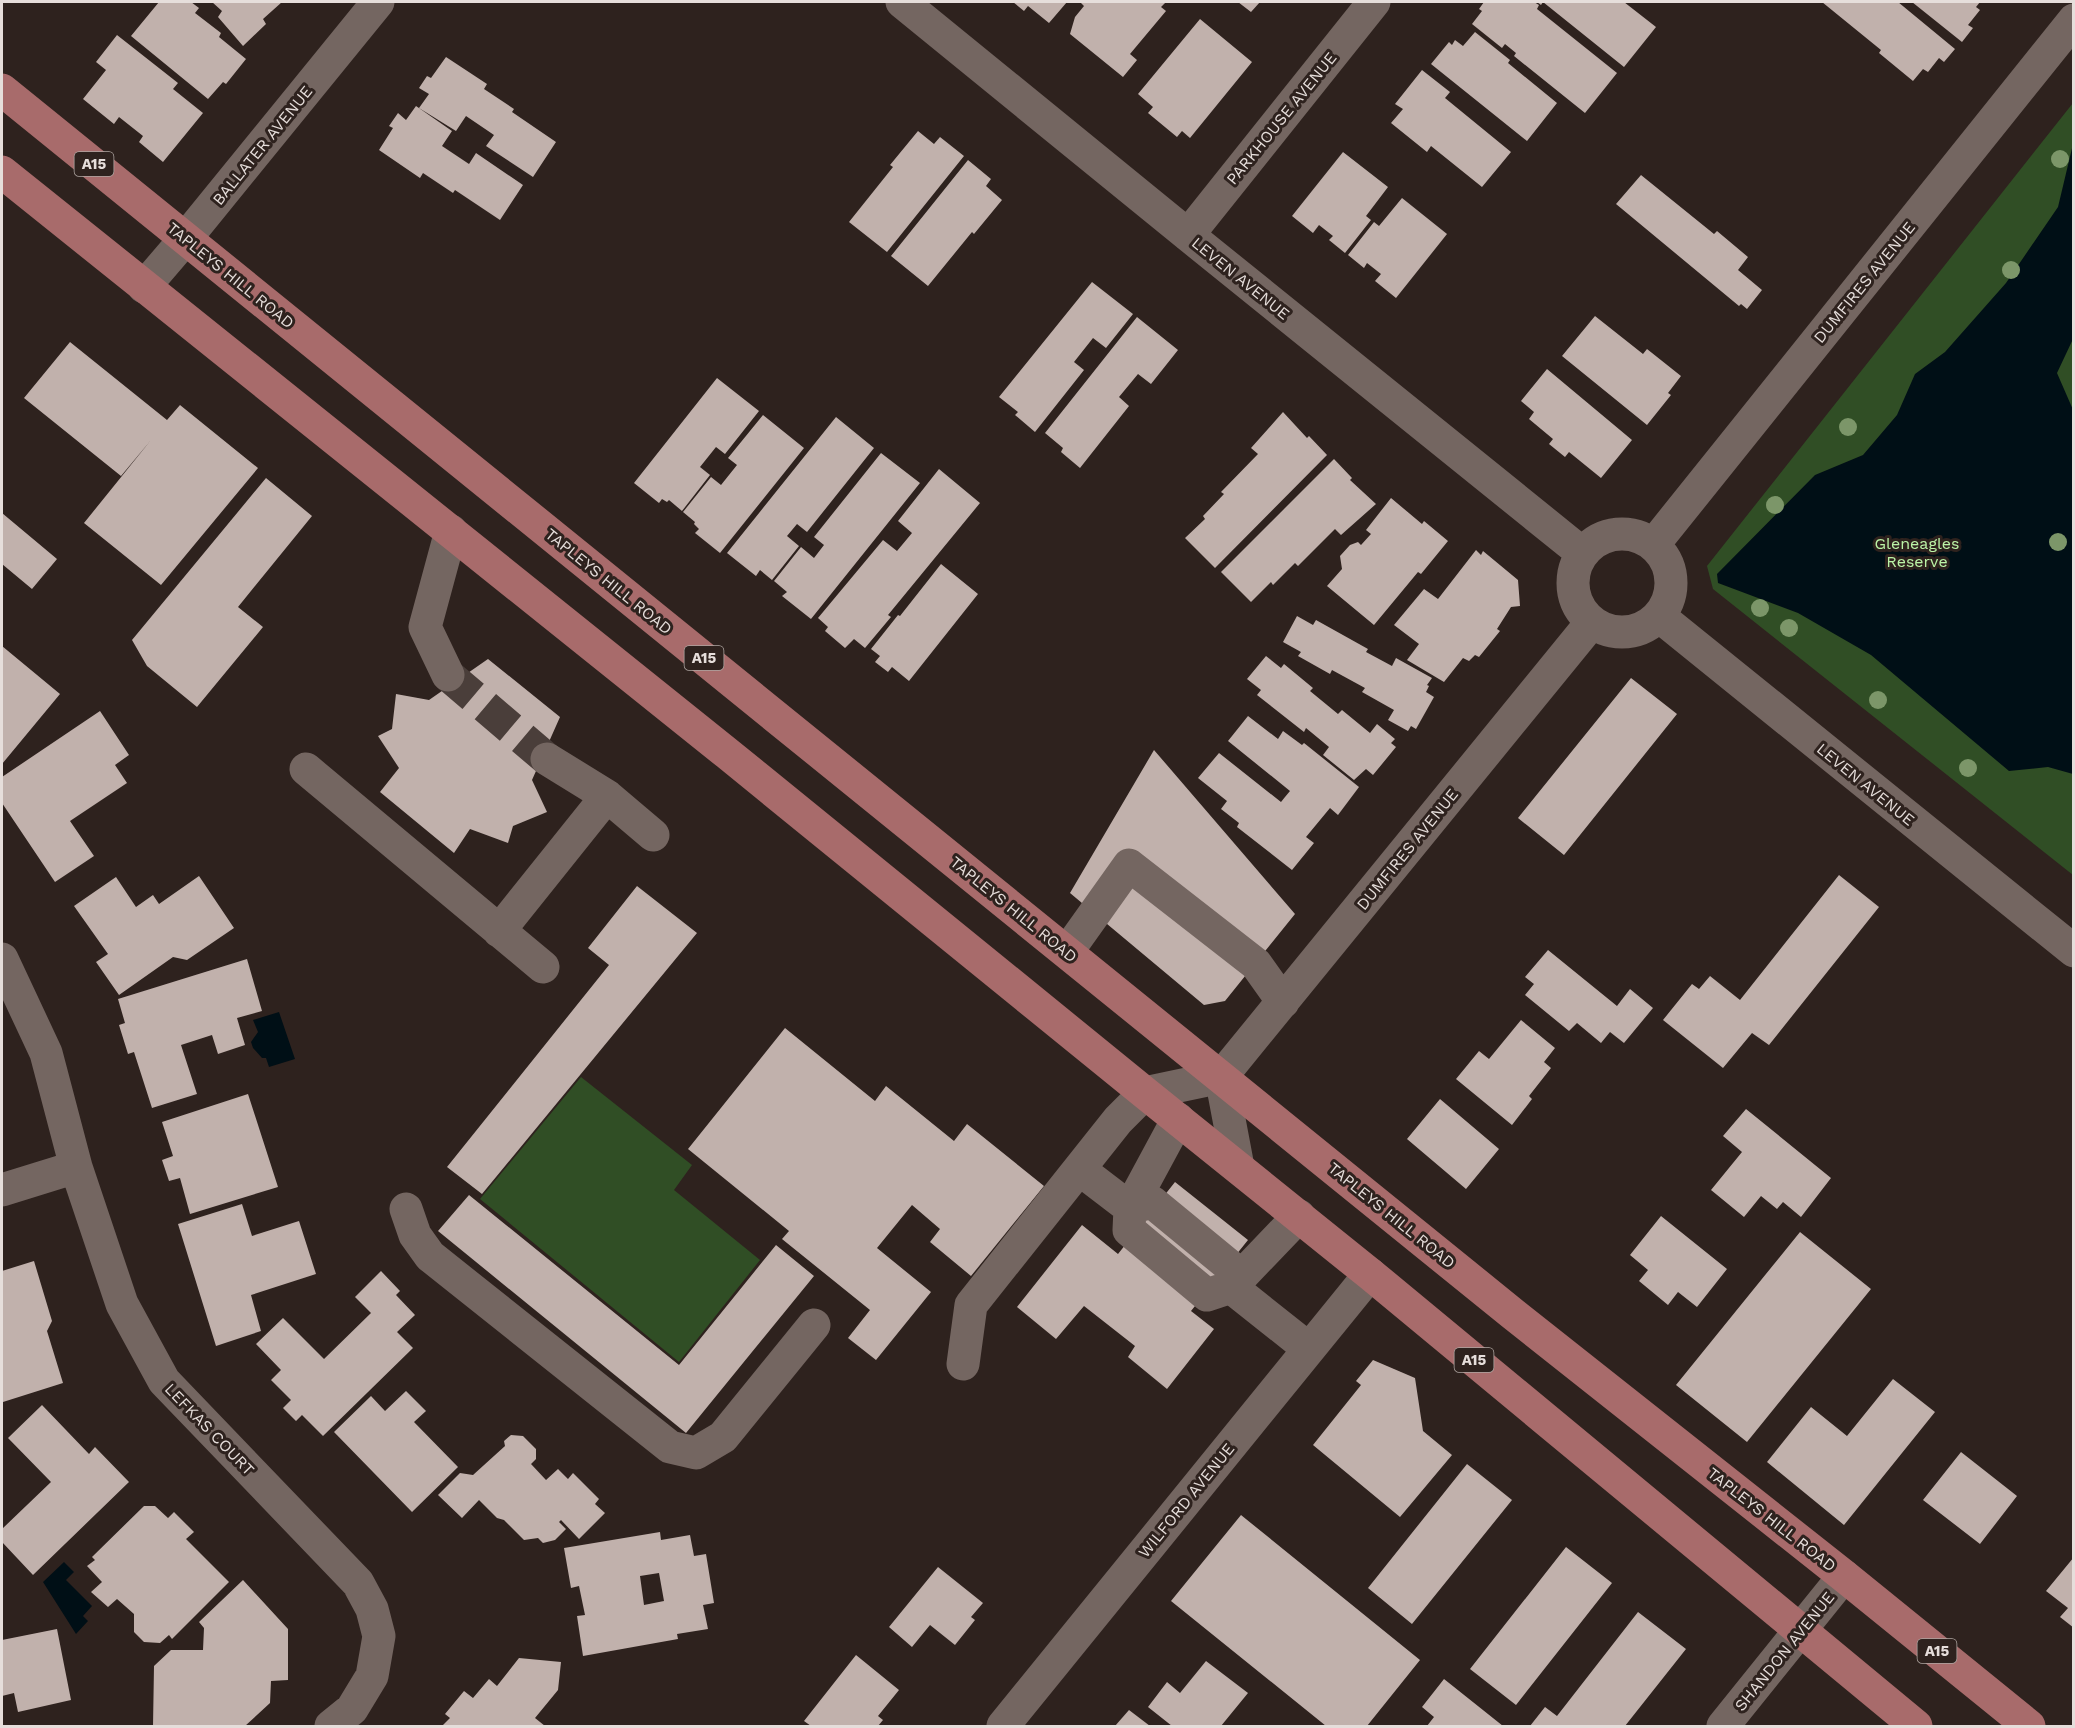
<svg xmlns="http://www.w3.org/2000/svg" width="2075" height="1728" font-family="'Work Sans',sans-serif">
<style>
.green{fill:#304e25}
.water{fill:#000f16}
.building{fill:#c1b1ac;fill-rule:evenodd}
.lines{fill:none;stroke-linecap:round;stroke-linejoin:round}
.minor-tunnel{stroke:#4a3e3a;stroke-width:33;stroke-dasharray:33 16;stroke-linecap:butt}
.minor{stroke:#746661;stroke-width:33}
.major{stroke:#a86b6b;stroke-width:33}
.tree{fill:#7c9669}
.labels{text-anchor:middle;stroke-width:6;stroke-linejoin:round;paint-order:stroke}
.shield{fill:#2e221e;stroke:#afa6a2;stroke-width:1.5}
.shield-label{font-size:15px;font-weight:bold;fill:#e6dedb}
.street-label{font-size:16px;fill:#e6dedb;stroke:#2e221e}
.park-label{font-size:16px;fill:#bcf4a7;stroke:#2e221e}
</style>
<rect width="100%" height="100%" fill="#2e221e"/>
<path class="green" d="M 2073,103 L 2073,875 L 1713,589 L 1707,566 Z
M 581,1077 L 692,1165 L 674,1190 L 760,1260 L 679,1362 L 480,1199 Z"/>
<path class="water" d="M 2073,144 L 2073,339 L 2057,373 L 2074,412 L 2073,774 L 2048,767 L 2009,771 L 1871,655 L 1798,613 L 1718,583 L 1717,574 L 1815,475 L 1863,455 L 1897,415 L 1915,374 L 1945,352 L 2006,283 L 2058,207 Z
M 279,1012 L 295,1059 L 269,1067 L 266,1058 L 262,1058 L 253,1048 L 251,1042 L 258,1032 L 253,1020 Z
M 64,1562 L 74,1572 L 66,1580 L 92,1606 L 83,1616 L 88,1621 L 76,1634 L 43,1582 Z"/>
<path class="building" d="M 159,2 L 191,2 L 199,8 L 195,13 L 221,33 L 219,37 L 246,59 L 226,84 L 223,82 L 208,99 L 131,36 Z
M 212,2 L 282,2 L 263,19 L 266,24 L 243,46 L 218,17 L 222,11 Z
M 1013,2 L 1067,2 L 1049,23 L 1028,6 L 1024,11 Z
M 1083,2 L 1166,2 L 1161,7 L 1166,11 L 1130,54 L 1137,60 L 1123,77 L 1070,34 L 1075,17 L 1084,6 L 1081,3 Z
M 1238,2 L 1260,2 L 1251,12 Z
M 1484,2 L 1534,2 L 1539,5 L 1537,9 L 1617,73 L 1585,113 L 1514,56 L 1516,53 L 1505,44 L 1502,48 L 1472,24 L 1482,11 L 1479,9 Z
M 1537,2 L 1624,2 L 1656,27 L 1624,67 L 1543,2 L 1541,5 Z
M 1822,2 L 1898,2 L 1955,49 L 1944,62 L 1939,58 L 1928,72 L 1923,69 L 1913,81 L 1879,53 L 1881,50 Z
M 1912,2 L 1980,2 L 1976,7 L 1980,10 L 1968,25 L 1973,28 L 1962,42 Z
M 1200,19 L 1252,62 L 1190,138 L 1182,131 L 1177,137 L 1148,113 L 1153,107 L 1138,94 Z
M 1475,32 L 1510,60 L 1508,63 L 1557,103 L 1527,141 L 1431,64 L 1449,42 L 1452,45 L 1455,40 L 1463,46 Z
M 117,35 L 178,83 L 173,89 L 203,113 L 163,162 L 139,142 L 143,136 L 119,117 L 114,124 L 83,99 L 106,70 L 96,62 Z
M 446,57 L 487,84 L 484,89 L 514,109 L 512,112 L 556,142 L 533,177 L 486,146 L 494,135 L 466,116 L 456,131 L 419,108 L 429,94 L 419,88 L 427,76 L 431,78 Z
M 1422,70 L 1450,92 L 1445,98 L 1511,152 L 1482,187 L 1431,146 L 1427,152 L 1391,123 L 1403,109 L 1395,104 Z
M 416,106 L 452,131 L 442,146 L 469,164 L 476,153 L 523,185 L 500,220 L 455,190 L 453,193 L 423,173 L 420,178 L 379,150 L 393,128 L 389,126 L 398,113 L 406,120 Z
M 918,131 L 934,144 L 940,137 L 964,156 L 887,252 L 849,222 L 893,167 L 890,165 Z
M 1343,152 L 1388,187 L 1366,216 L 1371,220 L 1345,253 L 1329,240 L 1333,236 L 1319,225 L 1313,233 L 1292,216 Z
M 968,160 L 991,179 L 986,186 L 1002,200 L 974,234 L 972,232 L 928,286 L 891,256 Z
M 1641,175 L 1714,234 L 1717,231 L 1748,257 L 1738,270 L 1762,290 L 1747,309 L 1741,304 L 1739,306 L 1616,204 Z
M 1402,198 L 1447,234 L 1396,298 L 1375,281 L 1381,274 L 1367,263 L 1364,268 L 1348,255 L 1374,222 L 1379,226 Z
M 1092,282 L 1133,314 L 1106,348 L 1093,338 L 1074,362 L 1084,370 L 1035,432 L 1015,415 L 1018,412 L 999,397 Z
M 1595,316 L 1643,354 L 1647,349 L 1681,376 L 1668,393 L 1671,395 L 1647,425 L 1562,356 Z
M 1137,317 L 1178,350 L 1151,384 L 1138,374 L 1119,397 L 1129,406 L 1080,468 L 1061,452 L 1063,448 L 1045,433 Z
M 70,342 L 167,420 L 180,405 L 258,468 L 161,585 L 84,523 L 151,440 L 121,476 L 24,398 Z
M 1547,369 L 1632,440 L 1601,478 L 1569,452 L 1565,457 L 1549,444 L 1553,439 L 1529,419 L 1534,412 L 1521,401 Z
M 717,378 L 759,411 L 725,454 L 716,447 L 700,467 L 710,475 L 682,511 L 669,500 L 667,502 L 662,499 L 659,503 L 634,483 Z
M 1283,412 L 1307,438 L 1309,436 L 1327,455 L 1215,568 L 1185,538 L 1205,519 L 1203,516 L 1224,494 L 1221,492 L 1258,454 L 1251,448 Z
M 763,415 L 804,448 L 720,553 L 695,533 L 699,529 L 694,524 L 695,522 L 683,512 L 711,477 L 721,485 L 737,465 L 728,458 Z
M 836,417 L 874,448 L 807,532 L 797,524 L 787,536 L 799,546 L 772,580 L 760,570 L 756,576 L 727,553 Z
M 881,453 L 920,483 L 811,619 L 782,596 L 787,592 L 774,581 L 801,547 L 814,558 L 824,545 L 814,537 Z
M 1334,459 L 1352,478 L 1350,480 L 1376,504 L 1341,535 L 1335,529 L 1298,566 L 1295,563 L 1273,585 L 1271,582 L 1251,602 L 1221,572 Z
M 939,469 L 980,503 L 888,615 L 891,617 L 865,648 L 854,639 L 845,648 L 825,631 L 828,627 L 818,618 L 883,540 L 897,551 L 912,533 L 898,521 Z
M 266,478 L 312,516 L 238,607 L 263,627 L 197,707 L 147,666 L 132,640 Z
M 1391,498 L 1422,524 L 1424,521 L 1448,541 L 1421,574 L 1418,572 L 1374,625 L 1327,586 L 1342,569 L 1340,556 L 1350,545 L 1358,542 L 1361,545 L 1371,534 L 1366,530 Z
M 2,513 L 57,559 L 32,589 L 2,564 Z
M 1476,550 L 1481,555 L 1483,551 L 1518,580 L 1520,606 L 1511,607 L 1497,629 L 1500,631 L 1479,657 L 1475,655 L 1469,661 L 1463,658 L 1444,682 L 1407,660 L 1419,644 L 1394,625 L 1424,589 L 1438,599 Z
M 941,564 L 978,594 L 909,681 L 892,667 L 888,672 L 875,662 L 880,656 L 871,649 L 898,615 L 900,616 Z
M 1297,616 L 1313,625 L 1316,620 L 1368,649 L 1366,652 L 1392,666 L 1396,658 L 1432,678 L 1427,685 L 1429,686 L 1426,692 L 1434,697 L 1416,729 L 1411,726 L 1408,731 L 1388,720 L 1394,710 L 1362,692 L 1365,688 L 1332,670 L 1330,674 L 1298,656 L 1301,652 L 1283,642 Z
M 2,646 L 60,694 L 2,764 Z
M 1266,656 L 1281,668 L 1284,664 L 1313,688 L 1310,691 L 1338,714 L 1342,710 L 1370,733 L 1377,724 L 1395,739 L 1391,743 L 1396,747 L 1373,775 L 1366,769 L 1354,780 L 1323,755 L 1329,747 L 1306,728 L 1304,732 L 1257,695 L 1261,690 L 1247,679 Z
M 488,659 L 560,717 L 532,780 L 547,812 L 513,826 L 508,843 L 470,829 L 454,853 L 380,792 L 399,768 L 378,736 L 392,729 L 396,694 L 429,700 Z
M 1631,678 L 1677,714 L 1564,855 L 1518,818 Z
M 100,711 L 129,755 L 115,765 L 127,783 L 70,821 L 94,856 L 55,882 L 2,803 L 2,777 Z
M 1248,716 L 1278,739 L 1283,731 L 1302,745 L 1304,743 L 1359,787 L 1338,815 L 1330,808 L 1306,837 L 1314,843 L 1292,870 L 1237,827 L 1239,823 L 1221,809 L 1227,801 L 1198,778 L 1219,753 L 1281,802 L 1285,797 L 1290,791 L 1228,741 Z
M 1154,750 L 1295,914 L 1225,1001 L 1204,1005 L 1070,893 Z
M 1839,875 L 1879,907 L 1769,1045 L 1752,1033 L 1723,1068 L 1663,1020 L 1692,984 L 1699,989 L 1710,976 L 1740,1000 Z
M 199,876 L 234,928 L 187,960 L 173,957 L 119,995 L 96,962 L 108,954 L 74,906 L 116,877 L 136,907 L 153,895 L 159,904 Z
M 637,886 L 697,933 L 482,1194 L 447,1167 L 609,965 L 588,948 Z
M 1548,950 L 1617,1006 L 1630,989 L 1653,1008 L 1624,1043 L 1610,1032 L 1601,1043 L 1577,1023 L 1569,1031 L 1525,995 L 1534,984 L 1525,977 Z
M 247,959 L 262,1011 L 237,1018 L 245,1045 L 218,1054 L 212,1035 L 181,1045 L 197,1094 L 152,1108 L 134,1052 L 128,1054 L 119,1025 L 125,1023 L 118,999 Z
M 1521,1020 L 1555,1048 L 1544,1062 L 1551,1068 L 1529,1096 L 1532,1099 L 1512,1125 L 1456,1079 L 1479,1051 L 1489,1059 Z
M 785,1028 L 875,1101 L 886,1086 L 954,1141 L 967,1124 L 1044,1186 L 971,1276 L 930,1242 L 940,1229 L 912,1205 L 877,1248 L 931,1292 L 876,1360 L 848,1338 L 870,1310 L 782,1239 L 789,1231 L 688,1149 Z
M 248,1094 L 278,1187 L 190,1214 L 180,1178 L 169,1181 L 162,1160 L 173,1156 L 162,1122 Z
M 1440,1099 L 1499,1149 L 1466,1189 L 1407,1139 Z
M 1746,1109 L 1831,1178 L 1801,1217 L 1783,1202 L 1777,1209 L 1761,1196 L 1744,1217 L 1711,1190 L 1742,1152 L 1723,1136 Z
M 1175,1182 L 1248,1240 L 1191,1311 L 1214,1329 L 1167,1389 L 1128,1357 L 1135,1346 L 1084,1306 L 1056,1339 L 1017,1307 L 1082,1225 L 1118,1254 Z
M 469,1195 L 679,1365 L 776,1245 L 814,1276 L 686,1433 L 438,1231 Z
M 242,1204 L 252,1236 L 299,1221 L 316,1274 L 251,1295 L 261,1331 L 216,1346 L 178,1224 Z
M 1661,1216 L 1727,1269 L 1697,1307 L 1678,1292 L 1668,1305 L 1639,1281 L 1648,1270 L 1630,1255 Z
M 1800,1232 L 1871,1289 L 1747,1442 L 1676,1385 Z
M 34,1261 L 52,1321 L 47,1331 L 63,1383 L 3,1402 L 2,1271 Z
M 381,1271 L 400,1291 L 396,1295 L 415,1315 L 397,1332 L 413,1348 L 323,1436 L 302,1415 L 296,1421 L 283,1408 L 291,1400 L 271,1380 L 281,1370 L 256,1344 L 283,1318 L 324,1359 L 371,1313 L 355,1297 Z
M 1373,1360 L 1415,1378 L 1423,1431 L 1452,1455 L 1400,1517 L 1313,1445 L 1361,1385 L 1356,1381 Z
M 1893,1379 L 1935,1412 L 1844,1525 L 1767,1462 L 1811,1407 L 1847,1436 Z
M 406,1391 L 426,1411 L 414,1422 L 458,1467 L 412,1512 L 334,1432 L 371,1396 L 385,1411 Z
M 42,1405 L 89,1454 L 95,1447 L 129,1482 L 33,1575 L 2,1542 L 2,1529 L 51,1482 L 8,1438 Z
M 511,1435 L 523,1436 L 536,1449 L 536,1459 L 531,1464 L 546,1480 L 558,1469 L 568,1479 L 573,1473 L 599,1499 L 595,1504 L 605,1513 L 579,1539 L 561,1520 L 559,1522 L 566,1529 L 555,1540 L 543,1543 L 538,1538 L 524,1540 L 504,1520 L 497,1518 L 479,1500 L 462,1518 L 438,1495 L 460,1473 L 473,1475 L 505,1446 L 504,1441 Z
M 1961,1452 L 2017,1496 L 1980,1544 L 1923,1500 Z
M 1467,1464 L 1512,1500 L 1412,1624 L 1368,1588 Z
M 144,1506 L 155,1506 L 168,1518 L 174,1512 L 194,1532 L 186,1539 L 229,1582 L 172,1639 L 169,1635 L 160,1643 L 144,1642 L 134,1632 L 134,1614 L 117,1599 L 108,1607 L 91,1592 L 102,1582 L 87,1566 L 95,1560 L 92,1557 Z
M 1241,1515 L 1420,1660 L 1367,1726 L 1326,1726 L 1171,1601 Z
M 660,1532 L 661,1540 L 690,1535 L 694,1556 L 706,1554 L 714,1603 L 703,1605 L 708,1629 L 677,1634 L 678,1639 L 583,1656 L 577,1616 L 585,1615 L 579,1586 L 571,1588 L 564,1548 ZM 659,1573 L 664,1601 L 644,1605 L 640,1576 Z
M 1566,1547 L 1612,1583 L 1516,1705 L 1470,1669 Z
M 2074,1557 L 2074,1628 L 2060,1617 L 2068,1608 L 2046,1591 Z
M 938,1567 L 983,1603 L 971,1617 L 975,1620 L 955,1645 L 930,1625 L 912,1647 L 889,1627 Z
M 243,1580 L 288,1629 L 288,1680 L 271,1681 L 270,1703 L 245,1726 L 153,1726 L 154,1666 L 171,1650 L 203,1650 L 204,1628 L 199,1622 Z
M 1638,1612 L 1686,1649 L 1625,1726 L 1530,1726 L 1545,1707 L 1557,1716 Z
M 57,1629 L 71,1700 L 18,1712 L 14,1693 L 2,1696 L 2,1640 Z
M 856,1655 L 899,1690 L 878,1716 L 883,1720 L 878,1726 L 811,1726 L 804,1721 Z
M 519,1658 L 561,1662 L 558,1690 L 535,1718 L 545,1726 L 442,1726 L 450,1718 L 445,1714 L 464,1691 L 473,1698 L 489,1679 L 497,1686 Z
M 1206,1661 L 1248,1693 L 1221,1726 L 1172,1726 L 1148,1707 L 1167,1682 L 1180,1693 Z
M 1444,1679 L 1503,1726 L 1427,1726 L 1434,1717 L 1422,1707 Z
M 1129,1710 L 1150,1726 L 1115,1726 Z"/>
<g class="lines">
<path class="minor-tunnel" d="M 448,675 L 547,759"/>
<path class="minor" d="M 902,2 L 1188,235 L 1582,553
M 1188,235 L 1374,2
M 144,287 L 186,238 L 378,2
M1573 583a49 49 0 1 1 98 0a49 49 0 1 1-98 0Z
M 1654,544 L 2074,20
M 1659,616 L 2074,951
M 448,675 L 425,627 L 451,531
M 547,759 L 607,796 L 653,835
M 306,769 L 543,967
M 499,931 L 607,796
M 1067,952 L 1129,865 L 1256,964 L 1283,1002
M 2,959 L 46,1053 L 76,1167 L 122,1304 L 164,1381 L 358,1583 L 372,1609 L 379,1636 L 372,1676 L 352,1709 L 331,1726
M 1221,1077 L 1238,1167
M 1178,1119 L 1130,1208 L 1129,1230 L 1207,1295 L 1231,1287 L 1309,1349
M 1079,1169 L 1130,1208
M 2,1190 L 76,1167
M 1130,1208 L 1152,1202 L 1231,1267 L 1231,1287
M 406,1209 L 415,1235 L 430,1256 L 670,1447 L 696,1453 L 723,1437 L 814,1325
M 1231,1287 L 1299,1216
M 963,1364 L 971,1305 L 1118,1120 L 1145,1093 L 1221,1077 L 1592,622
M 1003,1726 L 1370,1274
M 1723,1726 L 1844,1576"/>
<path class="major" d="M 2,90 L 1513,1314 L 1844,1576 L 2029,1726
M 2,172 L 728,754 L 1145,1093 L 1370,1274 L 1916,1726"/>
</g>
<g class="tree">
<circle cx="2060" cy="159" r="9"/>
<circle cx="2011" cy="270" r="9"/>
<circle cx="1848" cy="427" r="9"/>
<circle cx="1775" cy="505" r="9"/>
<circle cx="2058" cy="542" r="9"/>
<circle cx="1760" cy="608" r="9"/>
<circle cx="1789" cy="628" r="9"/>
<circle cx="1878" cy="700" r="9"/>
<circle cx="1968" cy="768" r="9"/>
</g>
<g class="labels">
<g class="shield">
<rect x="74.5" y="152" width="39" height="24" rx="4.5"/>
<rect x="684.5" y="646" width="39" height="24" rx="4.5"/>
<rect x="1454.5" y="1348" width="39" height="24" rx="4.5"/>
<rect x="1917.5" y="1639" width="39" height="24" rx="4.5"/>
</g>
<g class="shield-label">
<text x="94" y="169">A15</text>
<text x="704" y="663">A15</text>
<text x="1474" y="1365">A15</text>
<text x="1937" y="1656">A15</text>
</g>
<g class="street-label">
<text transform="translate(1281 118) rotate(-51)" y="6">PARKHOUSE AVENUE</text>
<text transform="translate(262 145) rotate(-51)" y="6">BALLATER AVENUE</text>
<text transform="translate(231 275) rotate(39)" y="6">TAPLEYS HILL ROAD</text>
<text transform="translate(1241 278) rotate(39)" y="6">LEVEN AVENUE</text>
<text transform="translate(1864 282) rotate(-51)" y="6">DUMFIRES AVENUE</text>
<text transform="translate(609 581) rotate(39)" y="6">TAPLEYS HILL ROAD</text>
<text transform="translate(1866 784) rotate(39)" y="6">LEVEN AVENUE</text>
<text transform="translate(1407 849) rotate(-51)" y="6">DUMFIRES AVENUE</text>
<text transform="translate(1014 909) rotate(39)" y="6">TAPLEYS HILL ROAD</text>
<text transform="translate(1392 1215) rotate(39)" y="6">TAPLEYS HILL ROAD</text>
<text transform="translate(210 1429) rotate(46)" y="6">LEFKAS COURT</text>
<text transform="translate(1186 1500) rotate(-51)" y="6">WILFORD AVENUE</text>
<text transform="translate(1772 1519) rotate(38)" y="6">TAPLEYS HILL ROAD</text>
<text transform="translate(1784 1651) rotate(-51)" y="6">SHANDON AVENUE</text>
</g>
<g class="park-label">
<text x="1917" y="549">Gleneagles<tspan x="1917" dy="18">Reserve</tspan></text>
</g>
</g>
<rect width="2075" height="1728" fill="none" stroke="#e6dedb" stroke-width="6"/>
</svg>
